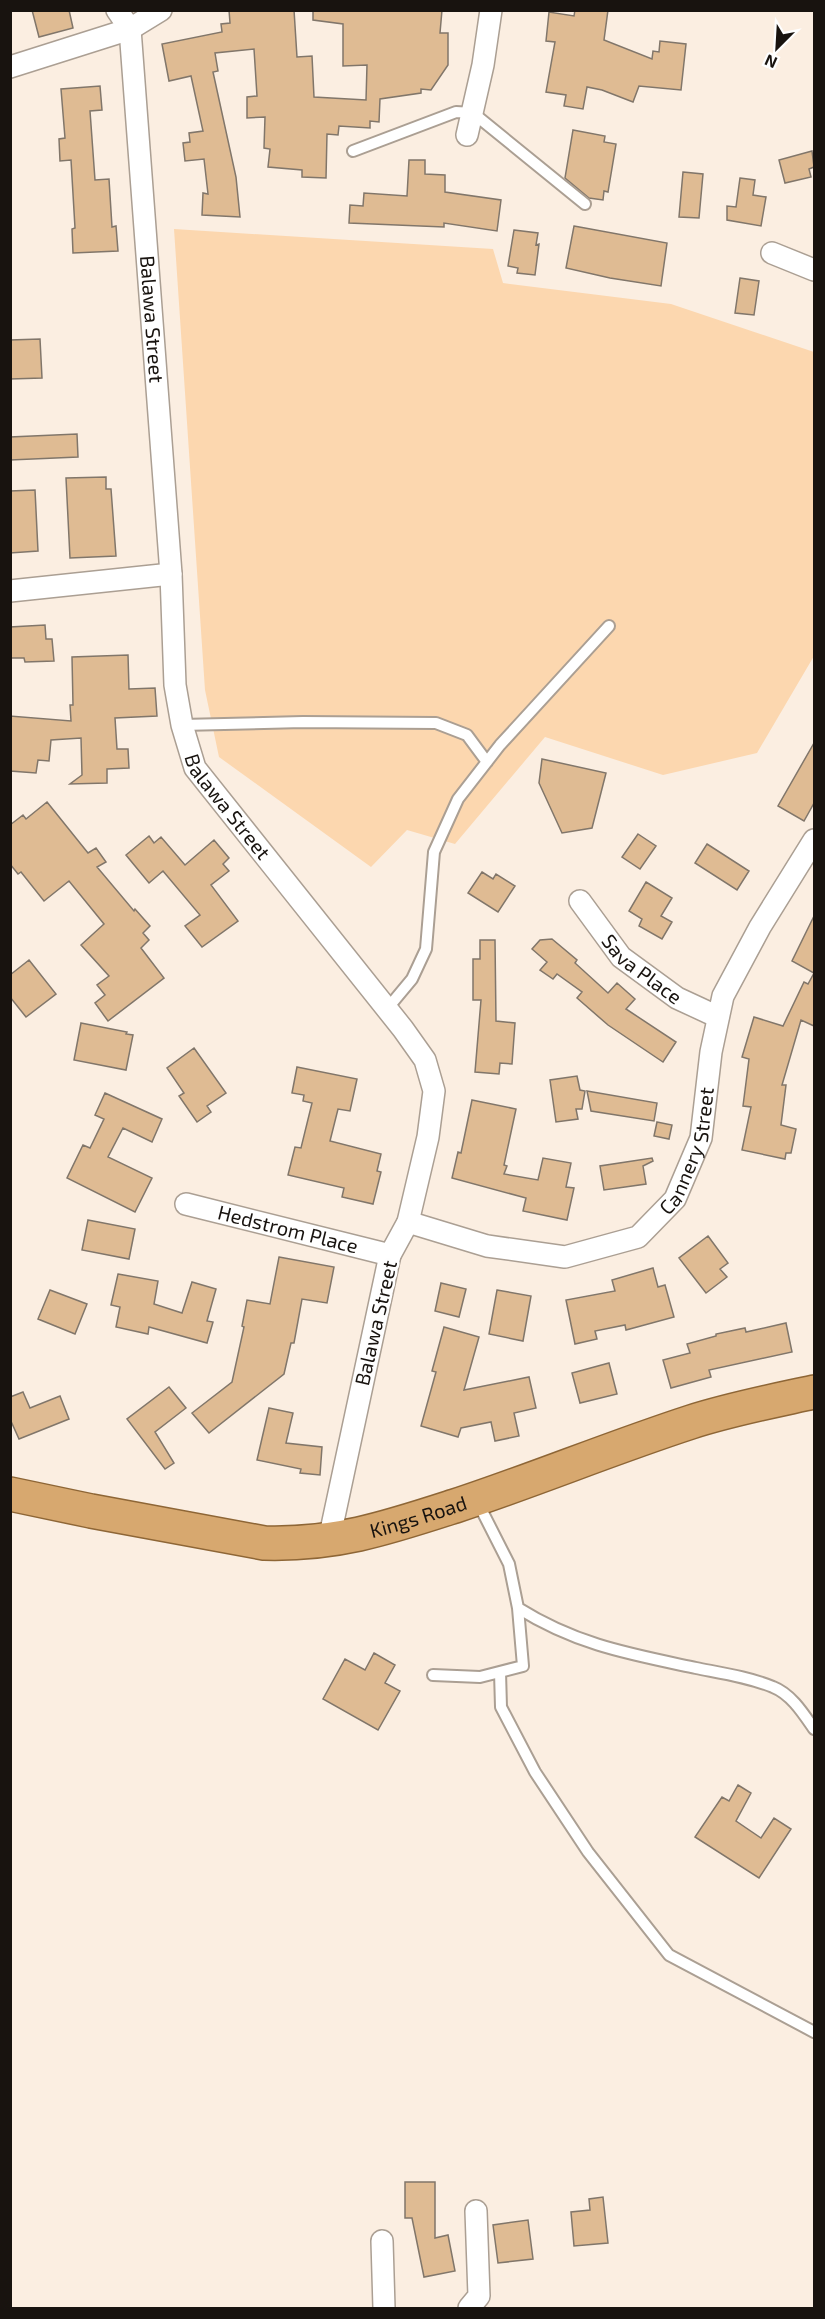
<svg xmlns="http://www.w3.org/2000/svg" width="825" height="2319" font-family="'Exo 2',sans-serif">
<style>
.green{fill:#fcd7af}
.building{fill:#dfbb93;stroke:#81766a;stroke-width:1.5}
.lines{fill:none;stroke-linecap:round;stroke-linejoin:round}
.service-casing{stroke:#ab9f93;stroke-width:14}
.minor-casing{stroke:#ab9f93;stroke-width:24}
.trunk-casing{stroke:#8e6636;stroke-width:36}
.service{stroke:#fff;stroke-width:10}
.minor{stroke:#fff;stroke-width:21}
.trunk{stroke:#d7a86f;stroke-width:33}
.labels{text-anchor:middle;stroke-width:5;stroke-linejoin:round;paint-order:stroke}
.street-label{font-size:20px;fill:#18130f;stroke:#fefefe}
</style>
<rect width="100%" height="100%" fill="#fbeee1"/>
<path class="green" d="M 174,229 L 493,249 L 503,283 L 671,304 L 814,352 L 814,656 L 757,753 L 663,775 L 545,737 L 455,844 L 407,830 L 371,867 L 219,757 L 205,690 Z"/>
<path class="building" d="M 32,10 L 69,10 L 73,28 L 39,37 Z
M 229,10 L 294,10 L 297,57 L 312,56 L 314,97 L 366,100 L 367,65 L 343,66 L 343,24 L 313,20 L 313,10 L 442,10 L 440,33 L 448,33 L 448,65 L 431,90 L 421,89 L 421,93 L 380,99 L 379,122 L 370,121 L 370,128 L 339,126 L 338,135 L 327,134 L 326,178 L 302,177 L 302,170 L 268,167 L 270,149 L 264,148 L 265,117 L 247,118 L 247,97 L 257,96 L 254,49 L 215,53 L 218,71 L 213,72 L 236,177 L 240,217 L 202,215 L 203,193 L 208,194 L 204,159 L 185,161 L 183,143 L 190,142 L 189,133 L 203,131 L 191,76 L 169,81 L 162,44 L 222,32 L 221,24 L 230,23 Z
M 575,10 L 608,10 L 604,40 L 652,59 L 653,51 L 659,52 L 660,41 L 686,44 L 681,90 L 639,86 L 633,102 L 602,90 L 587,87 L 583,109 L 564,106 L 566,95 L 546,92 L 555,42 L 546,41 L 549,12 L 574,16 Z
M 100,86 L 102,110 L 90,111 L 95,180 L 109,179 L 112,227 L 116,226 L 118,251 L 73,253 L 72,229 L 75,228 L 71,160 L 60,161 L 59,139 L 65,138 L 61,89 Z
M 573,130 L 605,136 L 604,142 L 616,144 L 608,192 L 604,191 L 603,200 L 589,198 L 565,178 Z
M 812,151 L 814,167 L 809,169 L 811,177 L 785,183 L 779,160 Z
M 409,160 L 425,160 L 425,174 L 445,175 L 445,192 L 501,200 L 497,231 L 444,223 L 444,227 L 349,223 L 350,205 L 363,206 L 364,193 L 407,196 Z
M 683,172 L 703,174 L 699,218 L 679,217 Z
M 740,178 L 755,180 L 753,195 L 766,197 L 761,226 L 727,220 L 727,206 L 736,207 Z
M 574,226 L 667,243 L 661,286 L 610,278 L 566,268 Z
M 514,230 L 538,233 L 536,245 L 539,244 L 535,275 L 517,273 L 518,268 L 508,266 Z
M 740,278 L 759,281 L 754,315 L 735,313 Z
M 40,339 L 42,378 L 10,379 L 10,340 Z
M 77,434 L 78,457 L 10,460 L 10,437 Z
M 106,477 L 106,489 L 111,489 L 116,556 L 70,558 L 66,478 Z
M 35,490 L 38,551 L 10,553 L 10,491 Z
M 45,625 L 46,639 L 52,639 L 54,661 L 25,662 L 24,658 L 10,658 L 10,627 Z
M 128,655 L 129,689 L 155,688 L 157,716 L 115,718 L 117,749 L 128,749 L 129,768 L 107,769 L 107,783 L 70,784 L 82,775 L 81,738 L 51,740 L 49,761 L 38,760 L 36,773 L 10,771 L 10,716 L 71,721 L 70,705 L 73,705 L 72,657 Z
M 814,743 L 814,803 L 804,821 L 778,806 Z
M 542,759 L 606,773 L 592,828 L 562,833 L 539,783 Z
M 47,802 L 88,853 L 96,848 L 106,862 L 97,867 L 134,911 L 135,909 L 150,926 L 143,933 L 149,940 L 141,948 L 164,978 L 108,1021 L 95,1003 L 105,995 L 97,985 L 109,976 L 81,945 L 104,924 L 69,881 L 44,901 L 21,872 L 18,874 L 10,864 L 10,825 L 23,815 L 26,819 Z
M 638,834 L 656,846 L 640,869 L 622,857 Z
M 149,836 L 154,843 L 161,837 L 185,865 L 214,840 L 229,858 L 223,864 L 229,871 L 211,885 L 238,921 L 202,947 L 185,926 L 200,915 L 163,871 L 149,883 L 126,855 Z
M 707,844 L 749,871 L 737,890 L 695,863 Z
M 482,872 L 493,879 L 496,874 L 515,886 L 498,912 L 468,893 Z
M 646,882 L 672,898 L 661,916 L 672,922 L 662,939 L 639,926 L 642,919 L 629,911 Z
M 814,916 L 814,1026 L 801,1020 L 782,1085 L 786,1085 L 781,1125 L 796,1129 L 791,1153 L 786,1153 L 785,1159 L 742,1150 L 751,1107 L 743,1106 L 749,1059 L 742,1057 L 754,1017 L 783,1026 L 804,982 L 808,984 L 814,973 L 792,961 Z
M 552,939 L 577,960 L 575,963 L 608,993 L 617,983 L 635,999 L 626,1009 L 676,1042 L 663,1062 L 608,1025 L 577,998 L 582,992 L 557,974 L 553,979 L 540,970 L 547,962 L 532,949 L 540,940 Z
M 480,940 L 495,940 L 496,1021 L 515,1023 L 512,1064 L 500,1063 L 499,1074 L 475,1072 L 481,1000 L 473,1000 L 473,959 L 480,959 Z
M 29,960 L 56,994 L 26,1017 L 10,997 L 10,975 Z
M 81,1023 L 127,1032 L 126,1034 L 133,1035 L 126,1070 L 74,1060 Z
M 194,1048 L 226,1093 L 207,1106 L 211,1112 L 197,1122 L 179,1096 L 184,1093 L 167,1068 Z
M 297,1067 L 357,1079 L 350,1111 L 338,1109 L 330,1141 L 381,1154 L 377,1171 L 381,1172 L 373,1204 L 342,1197 L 344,1188 L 288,1175 L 295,1147 L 301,1148 L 312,1103 L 303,1101 L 304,1095 L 292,1093 Z
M 577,1076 L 580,1090 L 585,1091 L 582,1109 L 576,1109 L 578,1119 L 556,1122 L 550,1080 Z
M 587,1091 L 657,1103 L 654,1121 L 591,1111 Z
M 105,1093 L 162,1119 L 152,1142 L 123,1128 L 108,1157 L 152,1178 L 135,1212 L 67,1178 L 83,1145 L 90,1148 L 104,1119 L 95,1115 Z
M 472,1100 L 516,1109 L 504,1165 L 507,1166 L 504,1174 L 538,1180 L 543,1158 L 571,1163 L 566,1187 L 574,1188 L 567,1220 L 523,1211 L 526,1198 L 452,1178 L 458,1152 L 461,1153 Z
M 657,1122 L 672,1125 L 669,1139 L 654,1136 Z
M 652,1158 L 653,1161 L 643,1166 L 646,1184 L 604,1190 L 600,1166 Z
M 88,1220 L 135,1229 L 129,1259 L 82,1250 Z
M 708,1236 L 728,1263 L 720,1269 L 727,1277 L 706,1293 L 679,1258 Z
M 279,1257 L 334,1267 L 327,1303 L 302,1299 L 294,1343 L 291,1343 L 284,1374 L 209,1433 L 192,1413 L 232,1382 L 244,1327 L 242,1326 L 247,1300 L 270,1304 Z
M 653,1268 L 658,1287 L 665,1285 L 674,1317 L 626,1330 L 625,1325 L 595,1331 L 597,1339 L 575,1344 L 566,1300 L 615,1291 L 612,1280 Z
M 118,1274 L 158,1281 L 154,1304 L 182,1313 L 192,1282 L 216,1289 L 207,1321 L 213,1322 L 207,1343 L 149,1327 L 148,1334 L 116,1327 L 120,1307 L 111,1305 Z
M 441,1283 L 466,1289 L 459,1317 L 435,1311 Z
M 50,1290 L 87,1304 L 75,1334 L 38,1319 Z
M 497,1290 L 531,1296 L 523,1341 L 489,1334 Z
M 786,1323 L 792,1352 L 709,1370 L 711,1377 L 671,1388 L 663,1360 L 690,1353 L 687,1344 L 716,1336 L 716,1334 L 745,1328 L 746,1332 Z
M 444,1327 L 479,1337 L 464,1390 L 529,1377 L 536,1408 L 514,1413 L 519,1436 L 495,1441 L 491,1422 L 461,1428 L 458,1437 L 421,1426 L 436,1372 L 432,1371 Z
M 609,1363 L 617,1394 L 580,1403 L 572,1373 Z
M 169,1387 L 186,1408 L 155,1432 L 174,1463 L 165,1469 L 127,1419 Z
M 23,1392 L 30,1408 L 60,1396 L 69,1419 L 19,1439 L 10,1419 L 10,1397 Z
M 269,1408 L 293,1413 L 286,1443 L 322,1447 L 320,1475 L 300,1473 L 301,1469 L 257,1460 Z
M 374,1653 L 395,1665 L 385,1683 L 400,1691 L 378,1730 L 323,1699 L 345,1659 L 365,1670 Z
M 738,1785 L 751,1793 L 736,1821 L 761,1838 L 774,1818 L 791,1829 L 759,1878 L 695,1837 L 722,1797 L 729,1801 Z
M 405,2182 L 435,2182 L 435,2238 L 448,2235 L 455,2271 L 424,2277 L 412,2218 L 405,2218 Z
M 603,2197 L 608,2243 L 574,2246 L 571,2212 L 590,2210 L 589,2199 Z
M 528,2220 L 533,2259 L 498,2263 L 493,2225 Z"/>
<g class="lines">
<g class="service-casing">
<path id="service" d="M 353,151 L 456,112 L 473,113 L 585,204
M 182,725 L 303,722 L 436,723 L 467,735 L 487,762
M 387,1009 L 412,979 L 426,949 L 434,852 L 458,799 L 500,745 L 609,626
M 477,1501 L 509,1564 L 518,1608 C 577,1645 630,1654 696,1668 C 721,1673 749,1677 773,1687 C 791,1694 803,1713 814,1729
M 500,1672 L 501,1707 L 535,1772 L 588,1852 L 669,1955 L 814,2032
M 433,1675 L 480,1677 L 523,1666 L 518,1608"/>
</g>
<g class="minor-casing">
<g id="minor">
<path id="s1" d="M 117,10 L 130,29 L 171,574 L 175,685 L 182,725 L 195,768 L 403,1029 L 425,1060 L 434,1091 L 428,1137 L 408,1222 L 390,1255 L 329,1540"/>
<path d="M 10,67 L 130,29 L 161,10"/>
<path d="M 467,135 L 483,65 L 491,10"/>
<path d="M 772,253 L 814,270"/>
<path d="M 10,591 L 171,574"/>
<path id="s2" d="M 580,901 L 621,957 L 677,998 L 718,1017"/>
<path id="s3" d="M 186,1204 L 390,1255"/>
<path id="s4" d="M 408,1222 L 487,1246 L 565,1257 L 638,1237 L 675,1199 L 701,1138 L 711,1052 L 723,996 L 760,927 L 814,840"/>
<path d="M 382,2241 L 384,2308"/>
<path d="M 469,2308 L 479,2296 L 476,2211"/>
</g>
</g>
<g class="trunk-casing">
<g id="trunk">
<path id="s5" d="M 10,1494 L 91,1511 L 264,1543 C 337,1545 387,1528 455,1506 C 534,1480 611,1448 691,1422 C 731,1409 773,1401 814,1392"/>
</g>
</g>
<use href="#service" class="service"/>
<use href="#minor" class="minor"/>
<use href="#trunk" class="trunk"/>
</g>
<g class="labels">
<g class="street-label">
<text dy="7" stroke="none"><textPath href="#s1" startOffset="314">Balawa Street</textPath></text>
<text dy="7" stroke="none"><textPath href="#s1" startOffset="816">Balawa Street</textPath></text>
<text dy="7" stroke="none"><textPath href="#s2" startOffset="93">Sava Place</textPath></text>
<text dy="7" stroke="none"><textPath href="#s4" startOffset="340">Cannery Street</textPath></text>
<text dy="7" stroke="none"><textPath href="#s3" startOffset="105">Hedstrom Place</textPath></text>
<text transform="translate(376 1323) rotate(-77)" y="7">Balawa Street</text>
<text dy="7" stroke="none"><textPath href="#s5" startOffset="416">Kings Road</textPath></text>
</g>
</g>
<rect width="825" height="2319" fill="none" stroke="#18130f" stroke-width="24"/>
<g transform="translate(777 48) rotate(204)" stroke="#fefefe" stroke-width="4.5" paint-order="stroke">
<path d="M0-4.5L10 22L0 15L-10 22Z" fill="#18130f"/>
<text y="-9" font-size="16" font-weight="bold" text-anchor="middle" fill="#18130f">N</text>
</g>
</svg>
